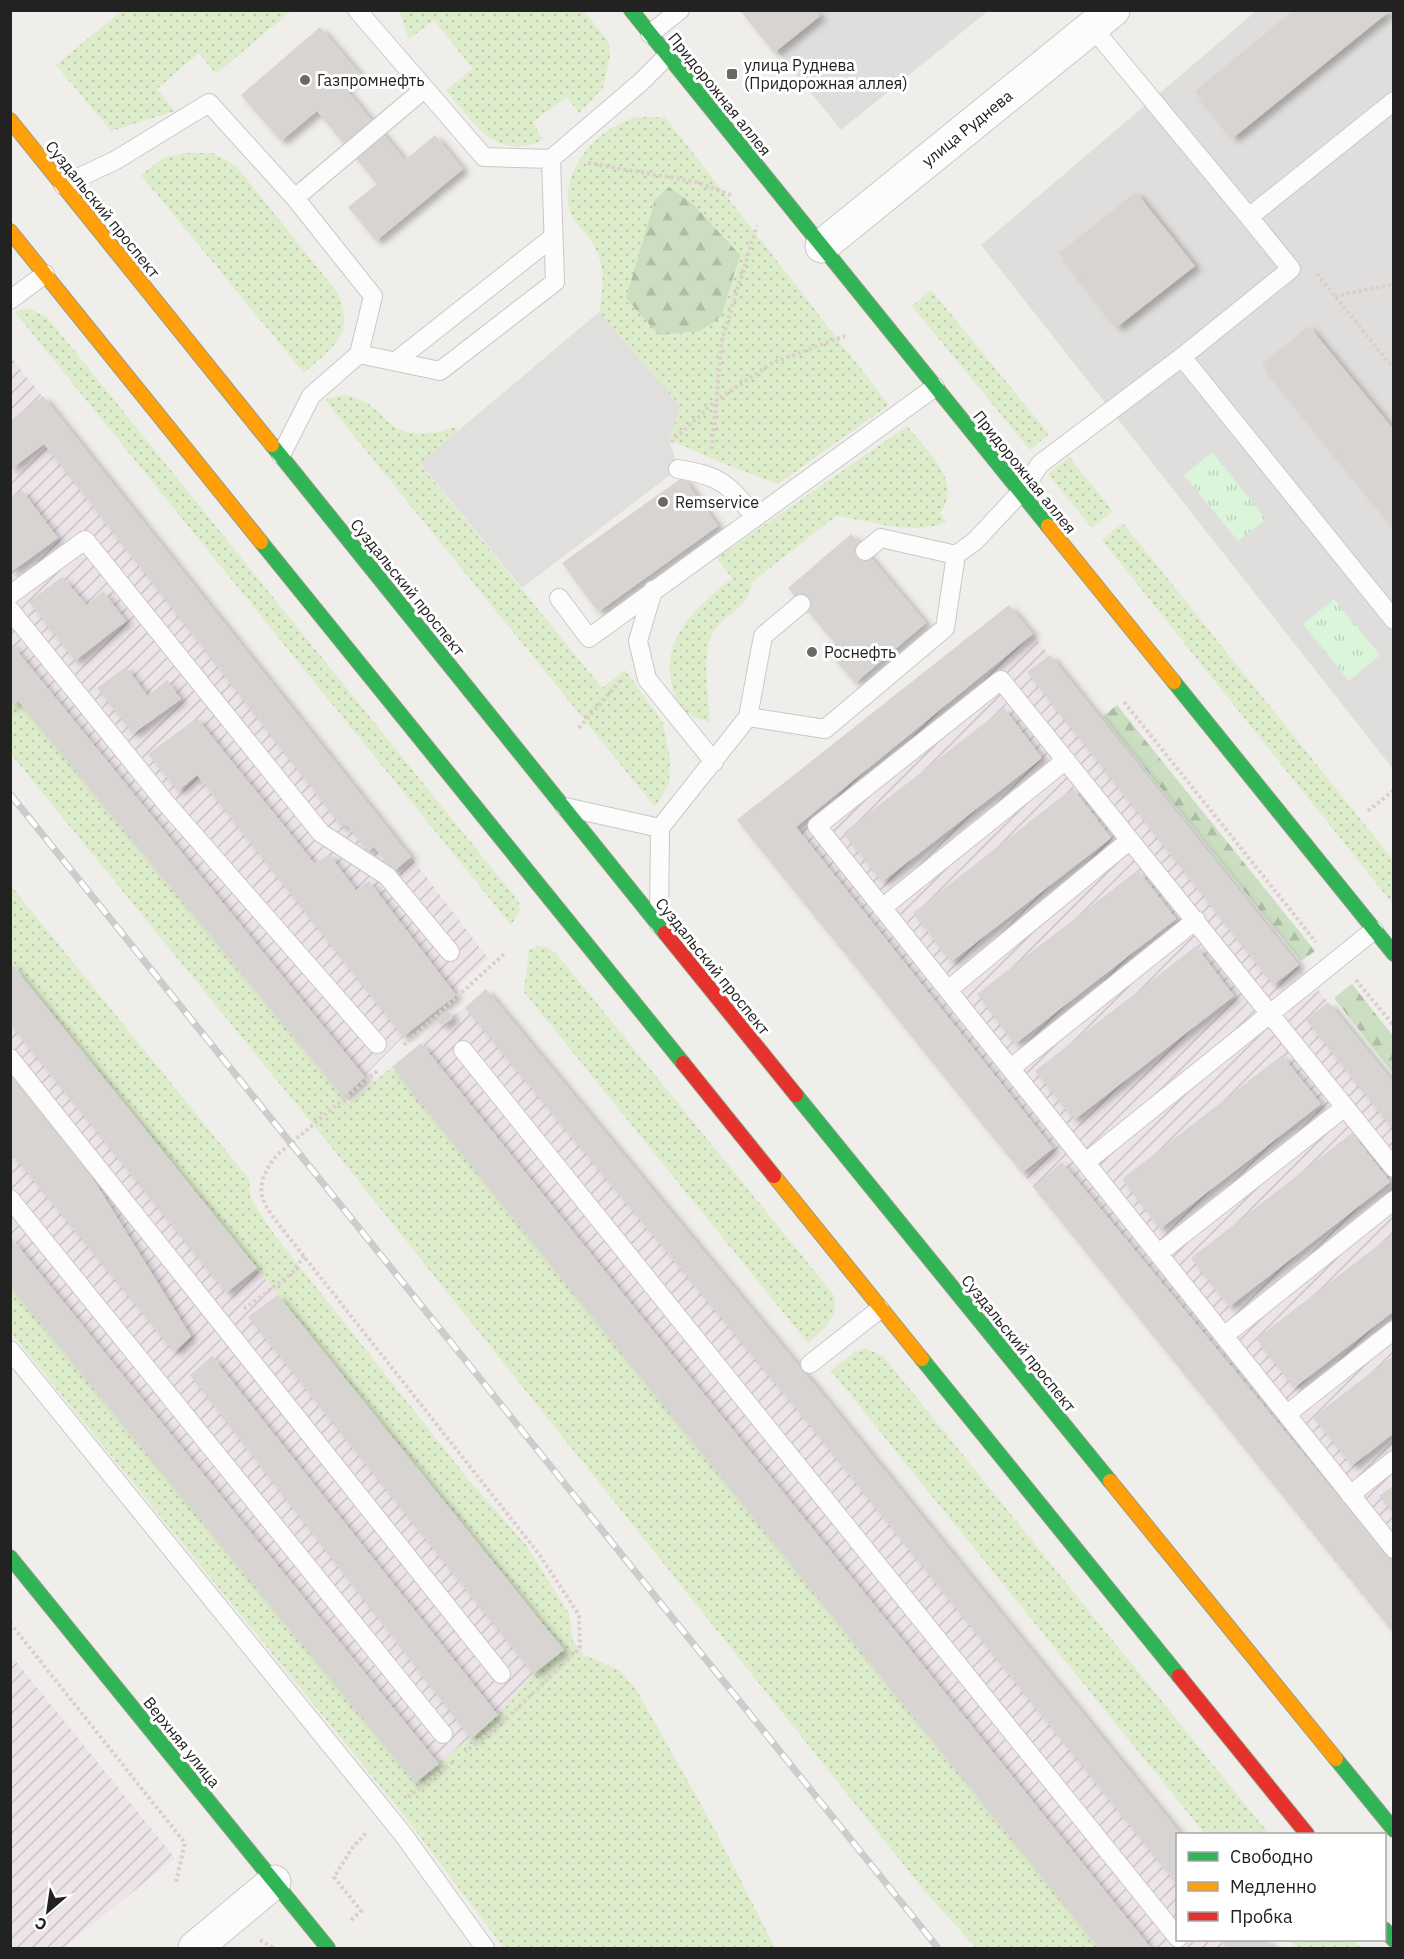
<svg xmlns="http://www.w3.org/2000/svg" width="1404" height="1959" font-family="'IBM Plex Sans',sans-serif">
<style>
.residential{fill:#dfdedc}
.industrial{fill:url(#industrial-furrows)}
.grass{fill:url(#grass-dots)}
.forest{fill:url(#forest-firs)}
.park{fill:url(#park-tufts)}
.parking{fill:#e0dfde}
.building{fill:#d7d4d2;filter:url(#shadow)}
.lines{fill:none;stroke-linecap:round;stroke-linejoin:round}
.lane-casing{stroke:#c9c8c7;stroke-width:20}
.street-casing{stroke:#c9c8c7;stroke-width:35}
.fast-casing{stroke:#999a82;stroke-width:16}
.slow-casing{stroke:#999a82;stroke-width:16}
.jam-casing{stroke:#999a82;stroke-width:16}
.path{stroke:#dccecd;stroke-width:4;stroke-dasharray:3 3;stroke-linecap:butt}
.lane{stroke:#fdfcfc;stroke-width:18}
.street{stroke:#fdfcfc;stroke-width:33}
.fast{stroke:#30b455;stroke-width:14}
.slow{stroke:#ff9f0a;stroke-width:14}
.jam{stroke:#e5322d;stroke-width:14}
.rail-casing{stroke:#ccc;stroke-width:7}
.rail{stroke:#fff;stroke-width:4.5;stroke-dasharray:14;stroke-linecap:butt}
.poi-dot{fill:#6a6968;stroke:#fff;stroke-width:2}
.labels{text-anchor:middle;stroke-width:6;stroke-linejoin:round;paint-order:stroke}
.poi-label{font-size:16px;fill:#222;stroke:#fff;text-anchor:start}
.street-label{font-size:16px;fill:#222;stroke:#fff}
</style>
<defs>
<pattern id="industrial-furrows" width="10" height="10" patternUnits="userSpaceOnUse" patternTransform="scale(1.5)"><rect width="10" height="10" fill="#ede4e9"/><path d="M-1 1l2-2M0 10L10 0M9 11l2-2" fill="none" stroke="#cbc3c8"/></pattern>
<pattern id="grass-dots" width="8" height="8" patternUnits="userSpaceOnUse" patternTransform="scale(1.5)"><rect width="8" height="8" fill="#ddeccb"/><path d="M2 2h.1M6 6h.1" fill="none" stroke="#bdcaae" stroke-width="1.8" stroke-linecap="round"/></pattern>
<pattern id="forest-firs" width="22" height="20" patternUnits="userSpaceOnUse" patternTransform="scale(1.5)"><rect width="22" height="20" fill="#cbdec1"/><path d="M5 1l3.5 6h-7zM16 11l3.5 6h-7z" fill="#aebea6"/></pattern>
<pattern id="park-tufts" width="24" height="20" patternUnits="userSpaceOnUse" patternTransform="scale(1.5)"><rect width="24" height="20" fill="#daf5da"/><path d="M3 7l-1-3M5 7V3M7 7l1-3M15 17l-1-3M17 17v-4M19 17l1-3" fill="none" stroke="#bbd2bb"/></pattern>
<filter id="shadow"><feDropShadow dx="6" dy="4" stdDeviation="3" flood-color="#0004"/></filter>
</defs>
<rect width="100%" height="100%" fill="#f0eeeb"/>
<path class="residential" d="M 745,11 L 988,11 L 841,130 Z
M 1256,11 L 1393,11 L 1393,769 L 981,245 Z"/>
<path class="industrial" d="M 10,356 L 411,857 L 488,958 L 461,983 L 456,995 L 403,1037 L 343,1097 L 18,701 L 11,707 Z
M 1009,605 L 1393,1083 L 1393,1633 L 737,820 Z
M 10,962 L 564,1650 L 533,1674 L 498,1715 L 415,1783 L 11,1286 Z
M 486,989 L 829,1402 L 1181,1834 L 1178,1834 L 1178,1940 L 1266,1940 L 1273,1948 L 1099,1948 L 392,1067 L 421,1043 L 437,1020 L 447,1010 L 453,1017 Z
M 10,1654 L 175,1858 L 63,1948 L 11,1948 Z"/>
<path class="grass" d="M 123,10 L 291,10 L 291,11 L 216,74 L 199,53 L 157,89 L 175,111 L 111,131 L 56,65 Z
M 399,11 L 584,11 L 608,41 L 610,55 L 603,88 L 579,113 L 567,97 L 533,122 L 543,140 C 495,162 474,123 446,90 L 473,69 L 434,20 L 409,39 Z
M 665,117 L 889,405 L 778,484 L 719,462 L 669,439 L 681,407 L 599,312 C 604,285 606,261 589,238 C 583,230 573,221 570,212 C 558,173 597,128 633,118 C 643,116 656,118 665,117 Z
M 186,153 L 213,153 L 236,166 L 337,292 C 357,334 332,347 304,373 L 141,175 L 163,158 Z
M 931,290 L 1049,434 L 1030,450 L 912,306 Z
M 28,308 L 48,318 L 519,902 L 520,911 L 511,925 L 15,312 Z
M 339,395 C 394,398 377,452 455,427 L 458,431 L 420,464 L 602,688 L 625,670 L 663,723 L 670,759 L 669,784 L 655,807 L 325,400 Z
M 907,426 C 926,450 964,481 940,513 L 947,522 C 914,536 870,521 836,516 L 752,582 C 747,612 727,610 713,633 C 701,653 709,699 710,722 C 687,716 678,710 672,687 C 660,637 697,607 732,578 L 717,558 Z
M 1069,457 L 1113,511 L 1092,528 L 1048,474 Z
M 1123,523 L 1393,860 L 1393,904 L 1102,540 Z
M 18,701 L 348,1104 L 392,1067 L 1099,1948 L 976,1948 L 923,1889 L 341,1159 L 11,754 L 11,707 Z
M 11,886 L 249,1179 L 250,1197 L 274,1234 L 469,1480 L 526,1545 L 569,1614 L 573,1641 L 584,1655 L 619,1670 L 636,1689 L 712,1824 L 775,1948 L 504,1948 L 406,1818 L 11,1333 L 10,1286 L 415,1782 L 498,1715 L 533,1674 L 563,1650 L 11,962 Z
M 537,946 L 547,947 L 556,953 L 833,1294 C 841,1317 824,1329 808,1343 L 524,992 L 529,950 Z
M 865,1348 L 883,1356 L 1269,1834 L 1205,1834 L 831,1371 L 854,1352 Z
M 1290,1940 L 1353,1940 L 1361,1948 L 1297,1948 Z"/>
<path class="forest" d="M 669,187 L 694,205 L 740,255 L 721,317 L 700,331 L 659,335 L 626,298 L 655,200 Z
M 1117,705 L 1315,951 L 1301,961 L 1103,716 Z
M 1352,984 L 1393,1036 L 1393,1073 L 1334,998 Z"/>
<path class="park" d="M 1212,452 L 1266,519 L 1238,541 L 1184,475 Z
M 1334,599 L 1380,655 L 1349,681 L 1303,624 Z"/>
<path class="parking" d="M 599,312 L 681,407 L 669,439 L 678,469 L 522,588 L 420,463 Z"/>
<path class="building" d="M 740,10 L 815,10 L 820,16 L 774,53 Z
M 1294,10 L 1391,10 L 1233,138 L 1195,91 Z
M 320,27 L 360,74 L 344,87 L 405,160 L 435,135 L 463,169 L 376,241 L 348,207 L 377,184 L 317,111 L 281,141 L 241,95 Z
M 1136,192 L 1195,266 L 1117,327 L 1059,253 Z
M 1309,326 L 1394,430 L 1394,527 L 1262,364 Z
M 43,396 L 411,857 L 393,872 L 374,847 L 367,852 L 347,825 L 342,827 L 44,444 L 10,470 L 10,421 Z
M 683,477 L 718,526 L 598,612 L 562,563 Z
M 22,490 L 58,538 L 10,573 L 10,498 Z
M 851,534 L 926,623 L 855,683 L 827,650 L 835,643 L 788,588 Z
M 62,577 L 87,605 L 103,591 L 126,621 L 75,661 L 29,602 Z
M 1009,605 L 1033,634 L 796,827 L 1053,1148 L 1022,1173 L 737,820 Z
M 10,642 L 365,1077 L 343,1097 L 18,701 L 10,707 Z
M 1050,655 L 1299,965 L 1273,985 L 1027,672 Z
M 126,667 L 148,696 L 167,680 L 181,699 L 133,734 L 97,688 Z
M 1004,708 L 1042,758 L 882,882 L 843,833 Z
M 197,718 L 315,864 L 329,854 L 356,890 L 369,881 L 456,995 L 403,1037 L 197,775 L 178,791 L 148,754 Z
M 1073,788 L 1111,838 L 951,962 L 913,913 Z
M 1138,870 L 1176,919 L 1015,1044 L 977,994 Z
M 1196,946 L 1234,996 L 1074,1120 L 1035,1071 Z
M 10,962 L 257,1268 L 226,1293 L 10,1024 Z
M 486,989 L 829,1402 L 1181,1834 L 1178,1834 L 1178,1886 L 806,1421 L 465,1008 Z
M 1328,1002 L 1394,1083 L 1394,1131 L 1306,1020 Z
M 448,1010 L 453,1018 L 443,1026 L 437,1020 Z
M 421,1043 L 1151,1948 L 1099,1948 L 392,1067 Z
M 1282,1055 L 1321,1104 L 1160,1229 L 1122,1179 Z
M 10,1074 L 85,1166 L 191,1336 L 174,1352 L 10,1152 Z
M 1352,1133 L 1390,1182 L 1229,1307 L 1191,1258 Z
M 1062,1162 L 1394,1563 L 1394,1633 L 1033,1187 Z
M 1394,1233 L 1394,1311 L 1294,1388 L 1256,1339 Z
M 10,1236 L 439,1764 L 415,1783 L 10,1286 Z
M 278,1295 L 564,1650 L 533,1674 L 248,1317 Z
M 1394,1355 L 1394,1433 L 1352,1466 L 1313,1417 Z
M 212,1356 L 498,1715 L 471,1739 L 190,1375 Z
M 1394,1485 L 1394,1514 L 1379,1496 Z
M 1220,1940 L 1266,1940 L 1273,1948 L 1227,1948 Z"/>
<g class="lines">
<g class="lane-casing">
<path id="lane" d="M 357,10 L 484,157 L 551,159 L 641,82 L 668,55
M 1092,27 L 1249,217
M 650,34 L 680,10
M 63,185 L 116,160 L 209,103 L 295,198 L 373,296 L 359,354 L 311,396 L 281,455
M 295,198 L 424,89
M 10,300 L 45,274
M 359,354 L 440,371 L 555,282 L 551,159
M 1182,357 L 1394,620
M 396,361 L 553,237
M 678,469 C 721,476 727,483 754,516
M 865,551 L 881,538 L 956,555
M 653,590 L 638,641 L 647,679 L 714,762
M 10,595 L 85,540 L 321,833 L 387,876 L 450,952
M 559,598 L 589,638 L 935,387
M 10,610 L 165,802 L 377,1044
M 748,717 L 825,729 L 945,628 L 956,555 L 975,541 L 1021,492 L 1040,464 L 1182,357 L 1291,269 L 1249,217 L 1394,101
M 565,807 L 660,828
M 882,908 L 1066,760
M 659,924 L 660,828 L 748,717 L 763,636 L 801,604
M 948,990 L 1130,840
M 463,1050 L 1178,1938
M 10,1058 L 501,1674
M 1011,1068 L 1196,920
M 1086,1162 L 1374,930
M 1394,1168 L 1001,680 L 817,826 L 1394,1549
M 10,1199 L 443,1734
M 1159,1253 L 1345,1107
M 1224,1336 L 1394,1200
M 10,1350 L 402,1833 L 485,1948
M 810,1364 L 880,1309
M 1287,1414 L 1394,1330
M 1350,1495 L 1394,1460"/>
</g>
<g class="street-casing">
<path id="street" d="M 822,246 L 1113,10
M 195,1948 L 274,1882"/>
</g>
<g class="fast-casing">
<path id="fast" d="M 631,10 L 1048,526
M 272,445 L 665,933
M 261,542 L 683,1063
M 1174,682 L 1394,954
M 796,1095 L 1110,1481
M 922,1359 L 1179,1676
M 10,1557 L 328,1948
M 1336,1759 L 1394,1830
M 1384,1929 L 1394,1940"/>
</g>
<g class="slow-casing">
<path id="slow" d="M 10,120 L 272,445
M 10,231 L 261,542
M 1048,526 L 1174,682
M 774,1176 L 922,1359
M 1110,1481 L 1336,1759"/>
</g>
<g class="jam-casing">
<path id="jam" d="M 665,933 L 796,1095
M 683,1063 L 774,1176
M 1179,1676 L 1307,1834"/>
</g>
<path class="path" d="M 588,163 L 697,182 L 733,196
M 1317,274 L 1394,369
M 1335,296 L 1394,284
M 671,442 L 717,400 L 772,363 L 845,336
M 712,449 L 722,339 L 757,226
M 1124,702 L 1316,942
M 579,728 L 620,681
M 1368,811 L 1394,790
M 1356,980 L 1394,1026
M 404,1045 L 504,954
M 377,1071 L 277,1155 C 248,1191 264,1205 287,1235 L 539,1554 L 579,1615 L 580,1648 L 506,1719 L 465,1752
M 244,1309 L 292,1273 L 304,1256
M 10,1623 L 185,1843 L 176,1882
M 408,1797 L 454,1761
M 351,1920 L 361,1911 L 334,1877 L 353,1847 L 366,1833
M 260,1940 L 274,1948"/>
<use href="#lane" class="lane"/>
<use href="#street" class="street"/>
<use href="#fast" class="fast"/>
<use href="#slow" class="slow"/>
<use href="#jam" class="jam"/>
<g class="rail-casing">
<path id="rail" d="M 10,794 L 938,1948"/>
</g>
<use href="#rail" class="rail"/>
</g>
<g class="poi-dot">
<rect x="726" y="68" width="12" height="12" rx="3"/>
<circle cx="305" cy="80" r="6"/>
<circle cx="663" cy="502" r="6"/>
<circle cx="812" cy="652" r="6"/>
</g>
<g class="labels">
<g class="poi-label">
<text x="744" y="71">улица Руднева<tspan x="744" dy="18">(Придорожная аллея)</tspan></text>
<text x="317" y="86">Газпромнефть</text>
<text x="675" y="508">Remservice</text>
<text x="824" y="658">Роснефть</text>
</g>
<g class="street-label">
<text transform="translate(720 94) rotate(51)" y="6">Придорожная аллея</text>
<text transform="translate(967 128) rotate(-39)" y="6">улица Руднева</text>
<text transform="translate(103 209) rotate(51)" y="6">Суздальский проспект</text>
<text transform="translate(1025 472) rotate(51)" y="6">Придорожная аллея</text>
<text transform="translate(408 587) rotate(51)" y="6">Суздальский проспект</text>
<text transform="translate(713 966) rotate(51)" y="6">Суздальский проспект</text>
<text transform="translate(1019 1343) rotate(51)" y="6">Суздальский проспект</text>
<text transform="translate(182 1742) rotate(51)" y="6">Верхняя улица</text>
</g>
</g>
<rect width="1404" height="1959" fill="none" stroke="#222222" stroke-width="24"/>
<rect x="1176" y="1833" width="210" height="108" fill="#ffffff" stroke="#a7a7a7" stroke-width="1.5"/>
<rect x="1188" y="1852" width="30" height="9" fill="#30b455" stroke="#a7a7a7" stroke-width="1.5"/>
<text x="1230" y="1863" font-size="18" fill="#222222">Свободно</text>
<rect x="1188" y="1882" width="30" height="9" fill="#ff9f0a" stroke="#a7a7a7" stroke-width="1.5"/>
<text x="1230" y="1893" font-size="18" fill="#222222">Медленно</text>
<rect x="1188" y="1912" width="30" height="9" fill="#e5322d" stroke="#a7a7a7" stroke-width="1.5"/>
<text x="1230" y="1923" font-size="18" fill="#222222">Пробка</text>
<g transform="translate(48 1911) rotate(209)" stroke="#ffffff" stroke-width="4.5" paint-order="stroke">
<path d="M0-4.5L10 22L0 15L-10 22Z" fill="#222222"/>
<text y="-9" font-size="16" font-weight="bold" text-anchor="middle" fill="#222222">С</text>
</g>
</svg>
